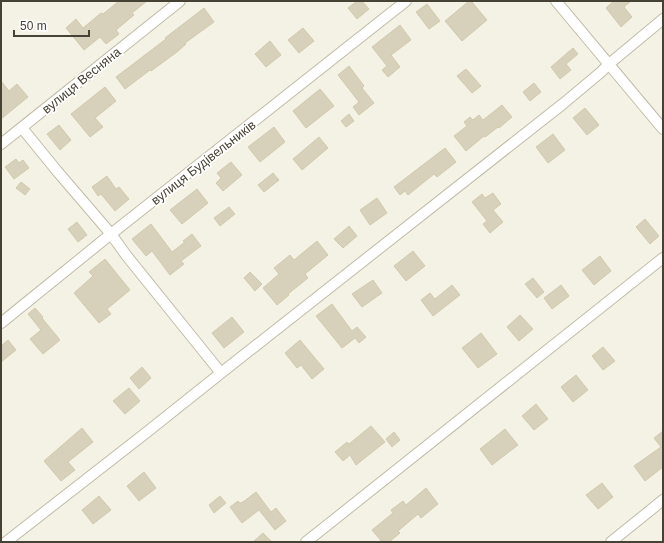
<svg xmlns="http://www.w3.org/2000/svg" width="664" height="543" font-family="Arial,sans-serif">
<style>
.building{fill:#d7d0ba;stroke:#d2caac}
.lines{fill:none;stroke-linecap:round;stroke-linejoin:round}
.minor-casing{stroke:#c0bca7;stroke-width:12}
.minor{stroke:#fff;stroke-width:10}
.labels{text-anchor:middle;stroke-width:3.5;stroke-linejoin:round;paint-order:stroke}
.street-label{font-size:13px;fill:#474334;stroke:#fff}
</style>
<rect width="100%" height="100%" fill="#f4f2e5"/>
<path class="building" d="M 119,1 L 147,1 L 132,13 L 134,15 L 116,30 L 119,34 L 106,44 L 100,37 L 84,50 L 66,28 L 76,19 L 83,28 L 101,13 L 103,14 Z
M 357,1 L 362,1 L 369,9 L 357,19 L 348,8 Z
M 469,1 L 471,1 L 487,20 L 462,41 L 445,21 Z
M 614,1 L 631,1 L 624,7 L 632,17 L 621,27 L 606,8 Z
M 427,4 L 440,21 L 429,29 L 416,12 Z
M 204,8 L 214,22 L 185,43 L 186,44 L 177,52 L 151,71 L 150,70 L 125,89 L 116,77 L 166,39 L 165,38 Z
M 400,25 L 411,40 L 391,55 L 400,67 L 388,77 L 382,70 L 387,66 L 372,47 Z
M 303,28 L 314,41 L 299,53 L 288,40 Z
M 270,41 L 281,55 L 266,67 L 255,54 Z
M 573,48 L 578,54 L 566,64 L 571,70 L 560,79 L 551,67 Z
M 349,66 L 364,86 L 362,88 L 374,103 L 359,115 L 353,107 L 359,102 L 338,75 Z
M 466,69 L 481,86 L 472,93 L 457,76 Z
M 1,81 L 9,91 L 17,84 L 28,97 L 1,119 Z
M 534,83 L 541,92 L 530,101 L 523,92 Z
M 105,87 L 116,101 L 95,118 L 103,127 L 90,137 L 71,114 Z
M 320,89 L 334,106 L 306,128 L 293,111 Z
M 502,105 L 512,117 L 499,128 L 498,127 L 485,137 L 484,136 L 466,151 L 454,136 L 467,126 L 464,122 L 470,117 L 473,120 L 479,115 L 483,120 Z
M 585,108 L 599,125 L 587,135 L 573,118 Z
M 349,114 L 354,121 L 346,127 L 341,121 Z
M 59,125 L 71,140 L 60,150 L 47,134 Z
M 274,127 L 285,142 L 260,162 L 248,147 Z
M 553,134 L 565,150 L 548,163 L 536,147 Z
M 319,137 L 328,148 L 302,170 L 293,159 Z
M 445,148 L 456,162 L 437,177 L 434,174 L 408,195 L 405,191 L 400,195 L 394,187 Z
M 16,159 L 19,163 L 23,160 L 29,168 L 14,179 L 5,167 Z
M 231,162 L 242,175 L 223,191 L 216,183 L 221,178 L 217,173 Z
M 273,173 L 279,180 L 264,192 L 258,185 Z
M 107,176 L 116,189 L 119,187 L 129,199 L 115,211 L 101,194 L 98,196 L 92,187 Z
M 21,182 L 30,189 L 25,195 L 16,188 Z
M 197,189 L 208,203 L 182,224 L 170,210 Z
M 493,193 L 501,204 L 493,210 L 503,222 L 490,233 L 483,224 L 487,221 L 472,202 L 482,194 L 485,198 Z
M 377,198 L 387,213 L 370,225 L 360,210 Z
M 229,207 L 235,214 L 220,226 L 214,218 Z
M 645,219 L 659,236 L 650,244 L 636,227 Z
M 77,222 L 87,235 L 78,242 L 68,229 Z
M 151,224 L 172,252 L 185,242 L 183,241 L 192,234 L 201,246 L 181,261 L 184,264 L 170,275 L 152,251 L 146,256 L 132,239 Z
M 349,226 L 357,236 L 343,248 L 334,239 Z
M 317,241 L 328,255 L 305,274 L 308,278 L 288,294 L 289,295 L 277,305 L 263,288 L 279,274 L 274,268 L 290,255 L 294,260 Z
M 413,251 L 425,266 L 406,281 L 394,266 Z
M 600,256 L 611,271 L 594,285 L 582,270 Z
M 105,259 L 130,290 L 107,309 L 111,314 L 99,323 L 74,293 L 93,276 L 89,272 Z
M 250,272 L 262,284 L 255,291 L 244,278 Z
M 533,278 L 544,292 L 537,298 L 525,284 Z
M 373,280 L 382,293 L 362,307 L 352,294 Z
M 452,285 L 460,295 L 433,316 L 421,300 L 430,293 L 435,299 Z
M 561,285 L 569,296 L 552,309 L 544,298 Z
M 332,304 L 352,331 L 357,327 L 366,337 L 359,343 L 355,338 L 342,348 L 316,316 Z
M 35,308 L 43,317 L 42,318 L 60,340 L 43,354 L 30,339 L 41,330 L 28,314 Z
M 520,315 L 533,329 L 519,341 L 507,327 Z
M 232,317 L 244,332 L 224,348 L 212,333 Z
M 481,333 L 497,354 L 478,368 L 462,348 Z
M 8,340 L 16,350 L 1,362 L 1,346 Z
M 300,340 L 324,369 L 312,379 L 301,365 L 297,368 L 285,353 Z
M 603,347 L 615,361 L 603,370 L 592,356 Z
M 142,367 L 151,378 L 139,389 L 130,378 Z
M 576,375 L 588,390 L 573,402 L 561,387 Z
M 129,388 L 140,401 L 125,414 L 113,401 Z
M 536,404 L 548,419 L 534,430 L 522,416 Z
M 371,426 L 385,442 L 356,465 L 350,455 L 343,461 L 335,452 L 347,442 L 349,444 Z
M 82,428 L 93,442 L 68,462 L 75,470 L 61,481 L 44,461 Z
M 505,429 L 518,445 L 492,465 L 480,449 Z
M 663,431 L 663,467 L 645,481 L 634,466 L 661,447 L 654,438 Z
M 394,432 L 400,440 L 392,447 L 386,439 Z
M 144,472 L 156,488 L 139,501 L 127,486 Z
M 602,483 L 613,497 L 598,509 L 586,495 Z
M 426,488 L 438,504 L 421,518 L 418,514 L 398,531 L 400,533 L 389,542 L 382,542 L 372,530 L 393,513 L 391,510 L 403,501 L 406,505 Z
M 256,492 L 271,512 L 276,508 L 286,521 L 275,530 L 259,510 L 242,523 L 230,507 L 238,501 L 240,503 L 243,502 Z
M 99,496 L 111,510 L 93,524 L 82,510 Z
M 220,496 L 226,503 L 214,513 L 209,505 Z
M 263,533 L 272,542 L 253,542 Z"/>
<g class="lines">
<g class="minor-casing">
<path id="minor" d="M 556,1 L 663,129
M 22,128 L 57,171 L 111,234 L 126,255 L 221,373
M 1,144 L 180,1
M 1,323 L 111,234 L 406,1
M 6,542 L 147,432 L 221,373 L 564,103 L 601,72 L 609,64 L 663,19
M 306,542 L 663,258
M 611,542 L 663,500"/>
</g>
<use href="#minor" class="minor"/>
</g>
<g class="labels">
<g class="street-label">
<text transform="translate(81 80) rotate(-39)" y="5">вулиця Весняна</text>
<text transform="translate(203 162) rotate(-38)" y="5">вулиця Будівельників</text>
</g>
</g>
<rect width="664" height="543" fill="none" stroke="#474334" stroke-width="4"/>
<path d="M14 30v6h75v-6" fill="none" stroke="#474334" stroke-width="2"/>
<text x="20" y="30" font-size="12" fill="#474334" stroke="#ffffff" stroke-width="3" paint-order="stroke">50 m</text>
</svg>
